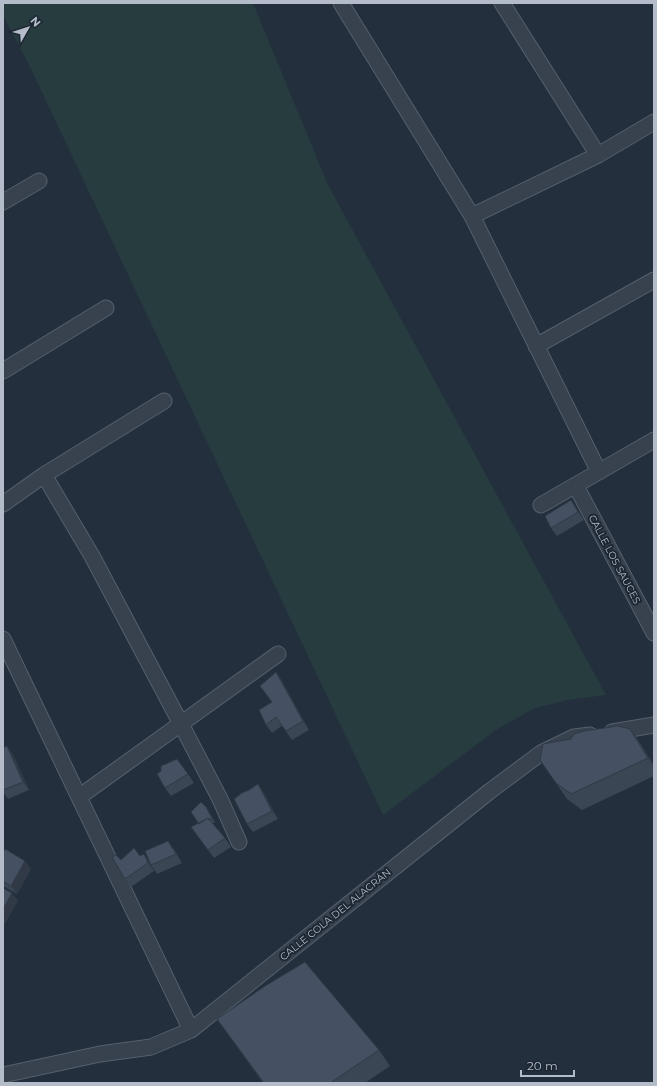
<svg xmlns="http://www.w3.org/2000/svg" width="657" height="1086" font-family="Montserrat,sans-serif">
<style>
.green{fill:#263c3f}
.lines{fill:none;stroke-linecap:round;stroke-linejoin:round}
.street-casing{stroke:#565f6c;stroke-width:17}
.street{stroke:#38414e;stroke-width:15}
.wall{fill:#3b4654}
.shaded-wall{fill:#303945}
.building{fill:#455162;stroke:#303945}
.labels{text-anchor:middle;stroke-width:4;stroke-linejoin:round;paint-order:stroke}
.street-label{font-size:10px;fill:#b4bcc9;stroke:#1d2633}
</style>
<rect width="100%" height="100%" fill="#242f3e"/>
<path class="green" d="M 3,3 L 253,3 L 328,185 L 606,695 L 568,700 L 535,708 L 496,730 L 383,815 L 31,69 L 3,15 Z"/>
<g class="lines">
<g class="street-casing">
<path id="street" d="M 341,3 L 472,216 L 599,472
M 502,3 L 598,155
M 3,202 L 39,181
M 472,216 L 598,155 L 654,122
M 536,346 L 654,280
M 3,371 L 106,308
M 44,475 L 92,556 L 181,724 L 220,799 L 239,842
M 576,486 L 654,633
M 3,504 L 44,475 L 164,401
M 541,505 L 654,440
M 3,639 L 191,1030
M 612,732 L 654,725
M 79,797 L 278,654
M 3,1075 L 100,1054 L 151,1047 L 191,1030 L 490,791 L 541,753 L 574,737 L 590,735"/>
</g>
<use href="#street" class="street"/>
</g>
<path class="wall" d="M 571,500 L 584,520 L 557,536 L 551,528 Z
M 276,672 L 282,681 L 309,730 L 292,740 L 282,726 L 272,733 L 266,725 L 272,702 Z
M 630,729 L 641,744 L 654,765 L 654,776 L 582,810 L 567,799 L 556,783 Z
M 3,748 L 13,754 L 29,790 L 8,799 L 3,792 Z
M 188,774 L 194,783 L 171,796 L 165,788 Z
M 258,784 L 264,793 L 278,819 L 253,832 L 247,824 L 249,790 Z
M 209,812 L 215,822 L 212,824 L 225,838 L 231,847 L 214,858 L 191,827 L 199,824 Z
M 174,849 L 182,863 L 157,874 L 151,865 Z
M 3,853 L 31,869 L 17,894 L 3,886 Z
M 144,854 L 150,863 L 154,871 L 131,887 L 125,879 L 121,860 L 140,856 Z
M 217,1019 L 379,1050 L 390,1066 L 365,1083 L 263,1083 Z"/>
<path class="shaded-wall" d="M 571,500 L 577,509 L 584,520 L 578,512 Z
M 276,672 L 282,681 L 309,730 L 303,721 Z
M 630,729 L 641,744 L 654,765 L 654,767 L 648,758 Z
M 7,746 L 13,754 L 29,790 L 23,782 Z
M 258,784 L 264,793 L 278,819 L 272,811 Z
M 168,841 L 174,849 L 182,863 L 176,854 Z
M 144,854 L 150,863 L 154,871 L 148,863 Z
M 25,861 L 31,869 L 17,894 L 11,886 Z
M 12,893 L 18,901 L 5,924 L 3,922 L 3,909 Z"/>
<path class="building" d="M 571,500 L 578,512 L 551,528 L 545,516 Z
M 276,672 L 303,721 L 286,731 L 276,717 L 266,725 L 259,710 L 272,702 L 260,686 Z
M 618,726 L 630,729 L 648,758 L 571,794 L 556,783 L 540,760 L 543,744 L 571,739 L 574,734 L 584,731 Z
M 7,746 L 23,782 L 3,790 L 3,748 Z
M 177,759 L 188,774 L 165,788 L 157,774 L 161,771 L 161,766 Z
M 258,784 L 272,811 L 247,824 L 234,799 L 242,793 L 249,790 Z
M 201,802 L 206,807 L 212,818 L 209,820 L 208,818 L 199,824 L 191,812 Z
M 208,818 L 225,838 L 208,850 L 191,827 Z
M 168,841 L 176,854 L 151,865 L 145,851 Z
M 134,848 L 140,856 L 144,854 L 148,863 L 125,879 L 112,857 L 116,855 L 121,860 Z
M 5,849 L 25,861 L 11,886 L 3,881 L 3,853 Z
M 3,888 L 12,893 L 3,909 Z
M 305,962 L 379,1050 L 330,1083 L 264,1083 L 217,1019 L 265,986 Z"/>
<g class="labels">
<g class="street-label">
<text transform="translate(615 559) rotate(62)" y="4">CALLE LOS SAUCES</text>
<text transform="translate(335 914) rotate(-39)" y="4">CALLE COLA DEL ALACRÁN</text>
</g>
</g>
<rect width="657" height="1086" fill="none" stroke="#b4bcc9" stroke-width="8"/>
<g transform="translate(28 28) rotate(51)" stroke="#1d2633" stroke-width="3" paint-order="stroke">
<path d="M0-3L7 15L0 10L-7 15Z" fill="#b4bcc9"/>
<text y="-6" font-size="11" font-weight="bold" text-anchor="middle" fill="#b4bcc9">N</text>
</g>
<path d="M521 1070v6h53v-6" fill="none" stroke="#b4bcc9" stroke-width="2"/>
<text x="527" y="1070" font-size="12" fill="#b4bcc9" stroke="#1d2633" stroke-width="3" paint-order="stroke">20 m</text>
</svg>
